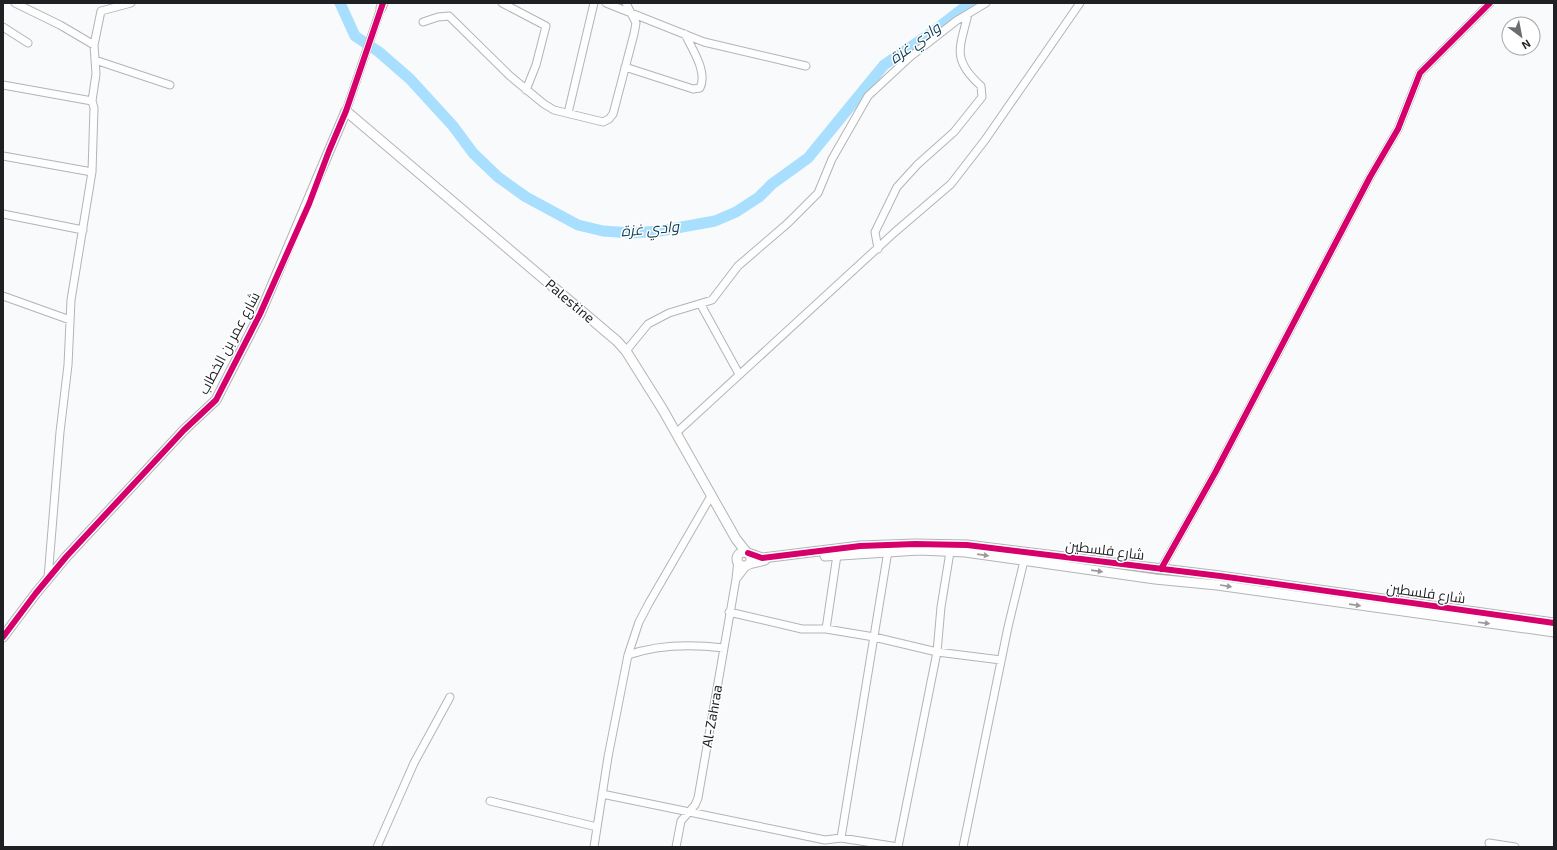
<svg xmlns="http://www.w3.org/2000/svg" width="1557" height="850" font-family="'Exo 2',Cairo,sans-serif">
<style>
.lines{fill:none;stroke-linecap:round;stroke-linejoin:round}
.river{stroke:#a8dffe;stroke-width:11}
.minor-casing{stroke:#b2b4b7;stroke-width:9}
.tertiary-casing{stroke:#b2b4b7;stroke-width:11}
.minor{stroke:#fefeff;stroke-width:7}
.tertiary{stroke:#fefeff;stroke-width:9}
.cycleway-casing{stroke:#fff;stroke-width:8}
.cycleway{stroke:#d6006c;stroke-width:6}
.oneway{fill:#9a9a9c}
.labels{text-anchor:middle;stroke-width:3;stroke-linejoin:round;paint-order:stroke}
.street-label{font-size:14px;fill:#1f2024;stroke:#fff}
.water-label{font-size:15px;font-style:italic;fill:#154258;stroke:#fff}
</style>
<rect width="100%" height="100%" fill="#f8fafc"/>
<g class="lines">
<path class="river" d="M 340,3 L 355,36 L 379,52 L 410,79 L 453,126 L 473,153 L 498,177 L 526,197 L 578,225 L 603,231 L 631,233 L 660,231 L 715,221 L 736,212 L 759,197 L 772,184 L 808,158 L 884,65 L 931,33 L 970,3"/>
<g class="minor-casing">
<path id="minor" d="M 15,3 L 60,25 L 94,45
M 502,3 L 546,26 L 536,65 L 526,90
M 606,3 L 704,42 L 806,66
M 423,22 L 438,17 L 449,16 L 510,76 L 544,104 L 554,110 L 603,122 L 609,119 L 613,114 L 634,34 L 636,23 L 626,3
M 3,27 L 28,43
M 95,60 L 170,85
M 625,67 L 693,89 L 700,88 C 708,72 692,49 685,34
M 3,85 L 92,101
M 346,111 L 381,8
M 568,113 L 594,3
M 3,156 L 92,172
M 3,214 L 83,230
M 878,249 L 875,232 L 897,187 L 918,164 L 954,132 L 982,97 L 981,86 C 951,59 960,48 968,14
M 3,296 L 70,320
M 701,305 L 739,374
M 626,351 L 648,324 L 669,313 L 712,300 L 738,266 L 788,223 L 818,193 L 832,159 L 868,96 L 910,57 L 956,21 L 986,3
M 676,433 L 895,232 L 951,184 L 985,140 L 1080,3
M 1161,569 L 1215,473 L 1370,177 L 1398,129 L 1420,73 L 1490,3
M 48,578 L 60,432 L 68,365 L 71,300 L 92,172 L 94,108 L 92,101 L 96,74 L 94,45 L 101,11 L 131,3
M 737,578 L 747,565
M 729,612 L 802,629 L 826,629 L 874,637 L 937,652 L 1001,660
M 826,629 L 837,555
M 628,655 L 639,622 L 649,603 L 711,496
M 602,794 L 825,840 L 841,838 L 898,847 L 937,652 L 941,607 L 950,552
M 490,801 L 597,827
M 841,838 L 888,551
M 1489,843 L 1515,847
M 377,847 L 414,763 L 450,697
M 594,847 L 608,757 L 628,655 C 659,644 691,644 724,648
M 676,847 L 681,821 L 695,805 L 698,798 L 736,579 L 738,560
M 963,847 L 1008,627 L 1024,561"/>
</g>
<g class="tertiary-casing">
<path id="tertiary" d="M 381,8 L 383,3
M737 559a7 7 0 1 1 14 0a7 7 0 1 1-14 0Z
M 748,553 L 762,558 L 860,546 L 915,544 L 967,545 L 1220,576 L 1554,623
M 825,556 L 919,550 L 965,552 L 1155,579 L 1217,585 L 1554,632
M 749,564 L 765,560
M 3,637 L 36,593 L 66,557 L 184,430 L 216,400 L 260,314 L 346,111 L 617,341 L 626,351 L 663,410 L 736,539 L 747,553"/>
</g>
<use href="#minor" class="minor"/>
<use href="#tertiary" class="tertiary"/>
<g class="cycleway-casing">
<path id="cycleway" d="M 748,553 L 762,558 L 860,546 L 915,544 L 967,545 L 1220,576 L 1554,623
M 1161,569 L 1215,473 L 1370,177 L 1398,129 L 1420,73 L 1490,3
M 3,637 L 36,593 L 66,557 L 184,430 L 216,400 L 260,314 L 309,204 L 329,151 L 346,111 L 383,3"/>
</g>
<use href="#cycleway" class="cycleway"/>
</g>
<defs><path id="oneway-solid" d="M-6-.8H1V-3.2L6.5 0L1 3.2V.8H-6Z"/></defs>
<g class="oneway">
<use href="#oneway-solid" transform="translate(983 555) rotate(8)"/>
<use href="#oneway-solid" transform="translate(1097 571) rotate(8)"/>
<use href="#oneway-solid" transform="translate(1226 586) rotate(9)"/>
<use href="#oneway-solid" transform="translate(1355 605) rotate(8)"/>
<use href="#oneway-solid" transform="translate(1484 623) rotate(7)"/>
</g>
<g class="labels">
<g class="street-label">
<text transform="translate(570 301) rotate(40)" y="5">Palestine</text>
<text transform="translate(229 343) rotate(-62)" y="5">شارع عمر بن الخطاب</text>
<text transform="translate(1105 550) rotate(7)" y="5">شارع فلسطين</text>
<text transform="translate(1426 593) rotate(8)" y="5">شارع فلسطين</text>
<text transform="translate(712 716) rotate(-80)" y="5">Al-Zahraa</text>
</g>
<g class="water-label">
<text transform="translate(915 43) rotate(-36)" y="5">وادي غزة</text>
<text transform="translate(650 229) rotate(-5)" y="5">وادي غزة</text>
</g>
</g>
<rect width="1557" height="850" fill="none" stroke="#1f2024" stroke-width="8"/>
<g transform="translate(1521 36) rotate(148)"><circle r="19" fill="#ffffff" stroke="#a5a6a7"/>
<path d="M0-3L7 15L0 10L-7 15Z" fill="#6b6c70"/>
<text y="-6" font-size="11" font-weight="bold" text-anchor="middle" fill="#1f2024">N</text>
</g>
</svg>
